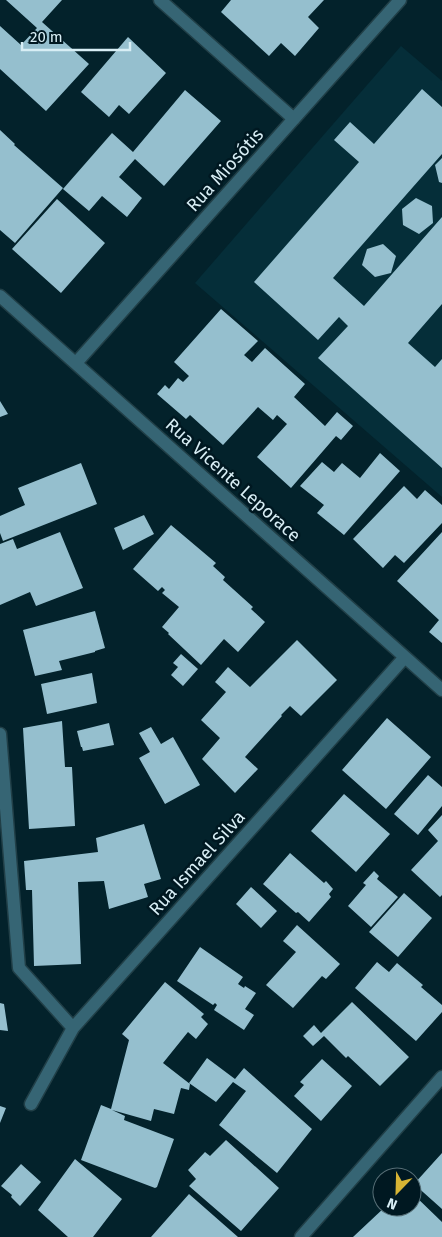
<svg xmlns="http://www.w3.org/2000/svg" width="442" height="1237" font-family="'Fira Sans',sans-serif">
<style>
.built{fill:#052e39}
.building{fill:#95bfce}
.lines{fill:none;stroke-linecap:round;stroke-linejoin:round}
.street-casing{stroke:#213f47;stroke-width:15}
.street{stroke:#366574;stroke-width:12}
.labels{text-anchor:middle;stroke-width:5;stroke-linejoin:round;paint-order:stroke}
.street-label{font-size:18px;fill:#d8eef5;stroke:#001821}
</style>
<rect width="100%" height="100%" fill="#03222b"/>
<path class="built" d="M 401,46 L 442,81 L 442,497 L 195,283 Z"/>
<path class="building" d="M 6,0 L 62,0 L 42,22 L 89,64 L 46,111 L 0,69 L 0,26 L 21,45 L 37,28 Z
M 231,0 L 324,0 L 308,17 L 319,28 L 295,56 L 281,43 L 269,56 L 221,12 Z
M 128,37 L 166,73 L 129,114 L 119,105 L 109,117 L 81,92 Z
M 422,89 L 442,107 L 442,154 L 333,278 L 364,306 L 442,217 L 442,304 L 408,343 L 435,367 L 442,359 L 442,468 L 318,358 L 348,326 L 339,317 L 318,340 L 254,282 L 359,162 L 334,140 L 350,122 L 374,144 Z
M 185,90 L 221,121 L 164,186 L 135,159 L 119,177 L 142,198 L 127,217 L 102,196 L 89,211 L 63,189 L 112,133 L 133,152 Z
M 0,130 L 15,144 L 14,145 L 63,188 L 15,243 L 0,230 Z
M 442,158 L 442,183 L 439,182 L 435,165 Z
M 416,198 L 432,206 L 433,223 L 419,234 L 403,225 L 402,209 Z
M 57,199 L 105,243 L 61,293 L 12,249 Z
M 383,244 L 396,256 L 391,273 L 375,277 L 362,265 L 367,249 Z
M 221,309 L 258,341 L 244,355 L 252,362 L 265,348 L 305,384 L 294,397 L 325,426 L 337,412 L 353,426 L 341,440 L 336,436 L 291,488 L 257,457 L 287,424 L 277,415 L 273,420 L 258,407 L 223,445 L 190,415 L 186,419 L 157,394 L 165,385 L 169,389 L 178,378 L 183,382 L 189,376 L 174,362 Z
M 0,401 L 8,414 L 0,417 Z
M 380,453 L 400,471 L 344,535 L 317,513 L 324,505 L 300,486 L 322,462 L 334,472 L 342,463 L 360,478 Z
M 81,463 L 97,504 L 3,541 L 0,533 L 0,516 L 25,505 L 18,488 Z
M 404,486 L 417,499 L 425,490 L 442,505 L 442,523 L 404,563 L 395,555 L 383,568 L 353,539 Z
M 144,515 L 154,534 L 123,550 L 114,528 Z
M 171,525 L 216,563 L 213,566 L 225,577 L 223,580 L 253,607 L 251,609 L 265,622 L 238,652 L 224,639 L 201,665 L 168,634 L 169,633 L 162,627 L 179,607 L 162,593 L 165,590 L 162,587 L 158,591 L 133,569 Z
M 60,532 L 83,588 L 36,606 L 30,592 L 0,605 L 0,544 L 13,539 L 17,549 Z
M 442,532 L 442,643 L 429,632 L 439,620 L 397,581 Z
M 95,611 L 105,648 L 95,651 L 95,652 L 59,661 L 62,670 L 35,676 L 23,630 Z
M 297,640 L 337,680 L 301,716 L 290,706 L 281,715 L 282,716 L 245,757 L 258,769 L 235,793 L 202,759 L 220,738 L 201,720 L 226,692 L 215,682 L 228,667 L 250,687 Z
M 181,654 L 198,669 L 183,686 L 171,675 L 178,667 L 173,663 Z
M 92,673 L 97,703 L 47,714 L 41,684 Z
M 387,718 L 431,757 L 386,809 L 342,770 Z
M 62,721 L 65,767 L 72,767 L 75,826 L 29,829 L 23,728 Z
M 109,723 L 114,745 L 83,751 L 82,747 L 81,747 L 77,731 Z
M 151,727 L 161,744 L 173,737 L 200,785 L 165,804 L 139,758 L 150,752 L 139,733 Z
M 428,775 L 442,787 L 442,806 L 418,835 L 394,814 Z
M 344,794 L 390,834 L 356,872 L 311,831 Z
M 442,815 L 442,895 L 440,897 L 411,870 L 438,841 L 428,830 Z
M 144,824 L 161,879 L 144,884 L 148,897 L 109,909 L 104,881 L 78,882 L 81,964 L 34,966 L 32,890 L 26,890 L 24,861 L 98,852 L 96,838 Z
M 290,853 L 324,883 L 326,881 L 333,889 L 329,894 L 331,897 L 309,922 L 298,912 L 296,913 L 263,884 Z
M 374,871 L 379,876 L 377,879 L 398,897 L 371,927 L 348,906 L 366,885 L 363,883 Z
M 251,887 L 277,911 L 261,928 L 236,904 Z
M 404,893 L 432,918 L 398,957 L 369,932 Z
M 297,925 L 340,964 L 326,979 L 322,976 L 293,1008 L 266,985 L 296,952 L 283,941 Z
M 200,947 L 243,977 L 238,984 L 244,988 L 245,986 L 256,993 L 245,1009 L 254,1015 L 244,1030 L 214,1010 L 217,1005 L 215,1003 L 213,1005 L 177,981 Z
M 377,962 L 389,972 L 397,963 L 423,985 L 421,987 L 442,1005 L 442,1012 L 416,1041 L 355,988 Z
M 165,982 L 204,1014 L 201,1017 L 208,1024 L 196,1039 L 188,1032 L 163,1063 L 190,1084 L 189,1090 L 181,1088 L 174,1114 L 154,1109 L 151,1121 L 112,1110 L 125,1116 L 124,1120 L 174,1139 L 157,1187 L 155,1188 L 81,1160 L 101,1105 L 111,1109 L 129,1040 L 122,1034 Z
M 352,1002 L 409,1057 L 380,1086 L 348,1056 L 346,1058 L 324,1036 L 313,1046 L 303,1036 L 314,1025 L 321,1033 Z
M 0,1003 L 4,1004 L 8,1031 L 0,1030 Z
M 207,1058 L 235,1079 L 244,1068 L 312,1129 L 277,1173 L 219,1125 L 246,1091 L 233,1082 L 216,1102 L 189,1083 Z
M 322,1059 L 352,1086 L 321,1121 L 294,1096 L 304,1085 L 300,1082 Z
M 0,1106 L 6,1108 L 0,1123 Z
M 226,1140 L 279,1188 L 241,1231 L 189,1186 L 196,1179 L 188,1170 L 205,1152 L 210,1156 Z
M 442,1153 L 442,1209 L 414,1184 Z
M 75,1159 L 122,1199 L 93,1237 L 68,1237 L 38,1210 Z
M 21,1164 L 41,1182 L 20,1206 L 11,1197 L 12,1195 L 1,1186 Z
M 412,1193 L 442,1222 L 442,1237 L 353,1237 L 385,1207 L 412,1207 Z
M 189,1194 L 238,1237 L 151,1237 Z"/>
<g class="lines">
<g class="street-casing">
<path id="street" d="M 160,0 L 294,119
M 0,296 L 442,690
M 76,363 L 400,0
M 0,734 L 19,968 L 73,1028
M 31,1104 L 73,1028 L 405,657
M 301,1237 L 442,1077"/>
</g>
<use href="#street" class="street"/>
</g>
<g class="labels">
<g class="street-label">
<text transform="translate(225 170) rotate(-48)" y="6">Rua Miosótis</text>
<text transform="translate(233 480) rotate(42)" y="6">Rua Vicente Leporace</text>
<text transform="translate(197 863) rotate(-48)" y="6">Rua Ismael Silva</text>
</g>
</g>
<g transform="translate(397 1192) rotate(203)"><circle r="24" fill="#001821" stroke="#566e76"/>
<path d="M0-4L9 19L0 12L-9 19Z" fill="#d7b434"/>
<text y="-8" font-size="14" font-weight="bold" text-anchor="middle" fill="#d8eef5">N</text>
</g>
<path d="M22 42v8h108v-8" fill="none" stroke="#d8eef5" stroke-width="2.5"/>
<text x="30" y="42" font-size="15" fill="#d8eef5" stroke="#001821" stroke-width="4" paint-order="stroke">20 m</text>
</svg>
